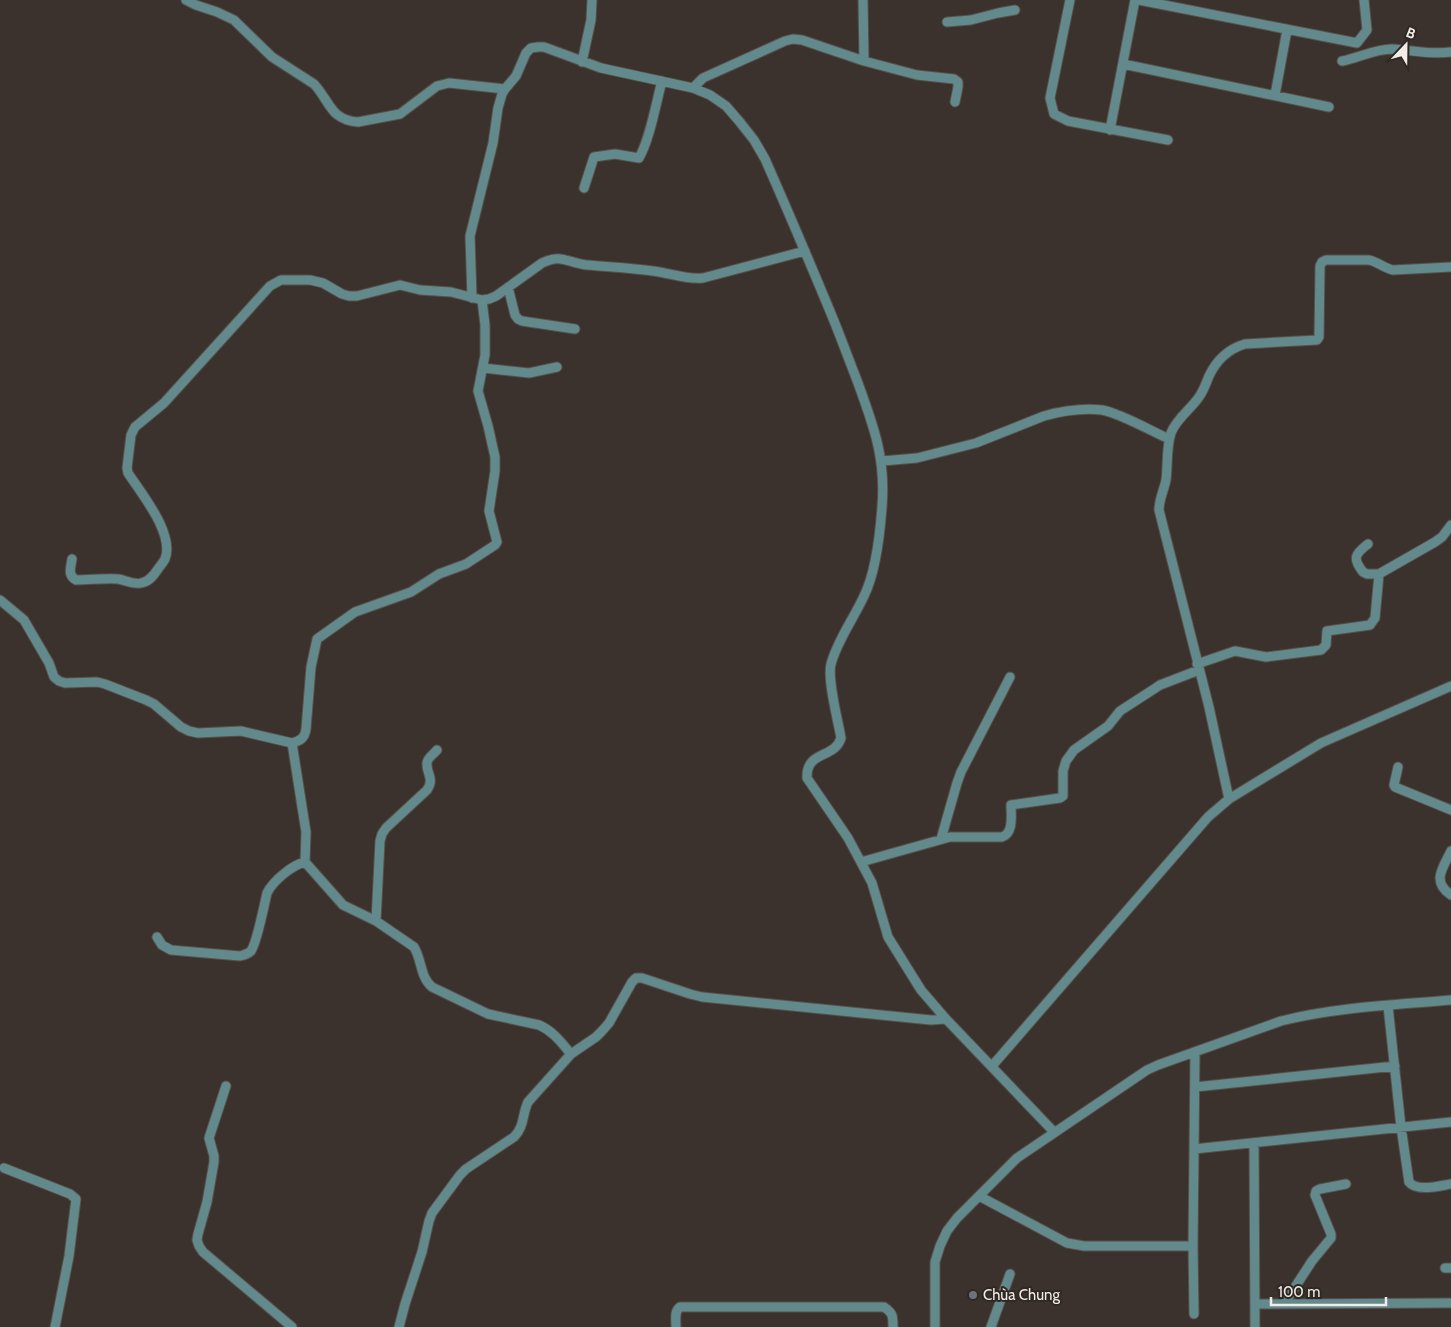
<svg xmlns="http://www.w3.org/2000/svg" width="1451" height="1327" font-family="Cabin,sans-serif">
<style>
.lines{fill:none;stroke-linecap:round;stroke-linejoin:round}
.street-casing{stroke:#58504b;stroke-width:11}
.street{stroke:#628a8c;stroke-width:9}
.worship-dot{fill:#6b7280;stroke:#302823;stroke-width:2}
.labels{text-anchor:middle;stroke-width:4;stroke-linejoin:round;paint-order:stroke}
.poi-label{font-size:15px;fill:#f1ece8;stroke:#302823;text-anchor:start}
</style>
<rect width="100%" height="100%" fill="#3b322d"/>
<g class="lines">
<g class="street-casing">
<path id="street" d="M 186,0 L 196,5 L 217,12 L 234,20 L 272,57 L 314,84 C 330,101 330,120 358,122 L 400,114 L 437,86 L 449,83 L 505,89
M 863,0 L 864,61
M 1070,0 L 1050,98 L 1054,114 L 1068,121 L 1168,140
M 1139,0 L 1357,43 L 1367,30 L 1364,0
M 947,22 L 971,20 L 998,13 L 1015,10
M 1342,61 C 1358,58 1375,49 1392,49 C 1412,50 1431,55 1451,52
M 582,62 L 591,20 L 592,0
M 1123,64 L 1329,107
M 693,88 L 703,78 L 785,41 L 793,39 L 802,40 L 864,61 L 917,75 L 954,79 L 958,82 L 958,87 L 955,102
M 1275,95 L 1287,30
M 1110,130 L 1135,0
M 584,188 L 594,157 L 615,154 L 639,158 C 650,139 656,103 662,81
M 508,287 L 515,315 L 518,319 L 522,321 L 575,329
M 472,298 L 470,236 L 493,143 L 498,108 L 502,94 L 505,89 L 516,76 L 526,53 L 531,48 L 538,47 L 544,47 L 601,68 L 693,88 L 710,95 L 726,106 L 739,121 L 754,140 L 765,159 C 788,211 810,263 832,316 C 841,338 849,360 858,383 C 874,427 886,459 882,507 C 880,534 876,572 864,596 C 854,618 837,641 831,664 C 827,680 838,720 841,738 C 835,759 806,750 807,778 L 848,838 L 872,883 L 888,937 L 921,990 L 946,1019 L 1054,1132
M 483,368 L 529,373 L 557,367
M 882,461 L 917,458 L 976,443 L 1044,416 C 1062,411 1083,408 1102,410 C 1120,413 1151,431 1169,439
M 72,559 C 71,567 67,575 76,580 C 90,580 104,578 118,579 C 126,580 133,585 141,583 C 149,582 154,575 158,569 C 160,566 163,563 165,559 C 175,534 141,493 128,473 L 127,468 L 131,435 L 135,427 L 164,403 L 270,286 L 281,280 L 310,280 L 323,283 L 342,294 L 349,296 L 357,296 L 400,285 L 420,290 L 451,292 L 482,300 L 489,299 L 496,296 L 542,263 C 562,253 567,263 587,265 C 609,267 631,268 653,271 C 670,273 686,280 703,278 L 805,251
M 1379,574 L 1435,542 L 1442,537 L 1451,525
M 0,600 L 24,620 L 49,663 L 54,677 L 59,681 L 65,683 L 97,682 L 105,684 L 146,700 L 154,704 L 181,727 L 189,731 L 198,733 L 241,731 L 292,743 C 300,741 305,738 306,729 L 311,667 L 317,639 L 355,612 L 411,592 L 439,574 L 466,564 L 495,545 L 497,542 L 489,511 L 495,471 L 495,457 L 488,426 L 478,391 L 485,355 L 485,325 L 482,300
M 1197,664 L 1235,651 L 1266,657 L 1321,650 L 1326,645 L 1327,631 L 1370,625 L 1375,618 L 1379,574 L 1367,574 L 1363,572 C 1352,558 1355,554 1368,544
M 292,743 L 306,832 L 305,862 L 343,905 L 376,921 L 414,947 C 422,960 420,977 432,987 L 488,1014 L 539,1025 C 553,1031 561,1042 571,1054
M 1398,767 L 1394,785 L 1395,787 L 1451,810
M 1229,799 L 1209,707 L 1159,510 C 1159,499 1164,490 1166,480 C 1168,465 1166,448 1171,433 C 1176,419 1191,409 1199,397 C 1204,390 1206,383 1209,376 C 1217,359 1228,349 1245,344 L 1317,340 L 1319,337 L 1320,266 L 1322,262 L 1326,260 L 1369,260 C 1378,262 1384,268 1393,270 L 1451,267
M 941,839 L 957,783 L 961,772 L 1010,677
M 1451,851 C 1443,868 1431,881 1451,895
M 861,862 L 950,837 L 1002,837 C 1014,833 1011,815 1011,805 L 1060,798 L 1063,796 L 1063,771 L 1066,761 L 1074,750 L 1108,726 L 1120,711 L 1154,689 L 1160,685 L 1199,670
M 376,921 L 380,841 L 382,834 L 386,828 L 427,790 C 435,778 426,774 427,763 C 427,758 434,754 437,750
M 157,937 L 162,945 L 171,950 L 240,956 C 244,955 248,954 251,951 C 257,942 264,906 267,893 C 273,881 292,865 305,862
M 1388,1006 L 1401,1127 L 1409,1182 C 1417,1192 1439,1186 1451,1184
M 992,1066 L 1208,817 L 1229,799 L 1321,743 L 1451,686
M 226,1086 L 209,1138 L 214,1156 L 214,1162 L 207,1202 L 198,1234 L 197,1240 L 199,1246 L 203,1252 L 292,1327
M 1195,1087 L 1395,1066
M 1254,1143 L 1255,1327
M 1194,1149 L 1451,1122
M 4,1168 L 70,1194 L 76,1199 L 69,1256 L 55,1327
M 979,1196 L 1067,1243 L 1084,1246 L 1193,1246
M 1445,1268 L 1451,1268
M 1256,1304 L 1451,1303
M 1284,1304 L 1312,1261 L 1331,1238 L 1331,1234 L 1315,1195 L 1316,1191 L 1320,1189 L 1346,1184
M 1194,1314 L 1193,1246 L 1195,1052
M 399,1327 L 405,1304 L 422,1252 L 429,1221 L 432,1213 L 460,1175 L 466,1169 L 514,1137 C 525,1126 522,1114 528,1102 L 571,1054 L 596,1037 L 602,1031 L 609,1023 L 632,982 L 636,978 L 642,978 L 690,994 L 702,997 L 931,1020 L 946,1019
M 676,1327 C 676,1320 674,1311 680,1307 L 884,1307 C 893,1313 893,1316 893,1327
M 935,1327 L 935,1262 L 940,1246 L 947,1231 L 957,1218 L 1017,1158 L 1147,1070 L 1158,1065 L 1281,1021 C 1337,1007 1394,1005 1451,1000
M 991,1327 L 1010,1274"/>
</g>
<use href="#street" class="street"/>
</g>
<circle class="worship-dot" cx="973" cy="1295" r="5"/>
<g class="labels">
<g class="poi-label">
<text x="983" y="1300">Chùa Chung</text>
</g>
</g>
<g transform="translate(1406 45) rotate(22)" stroke="#302823" stroke-width="4" paint-order="stroke">
<path d="M0-4L9 19L0 12L-9 19Z" fill="#f1ece8"/>
<text y="-8" font-size="14" font-weight="bold" text-anchor="middle" fill="#f1ece8">B</text>
</g>
<path d="M1271 1297v8h115v-8" fill="none" stroke="#f1ece8" stroke-width="2.5"/>
<text x="1278" y="1297" font-size="15" fill="#f1ece8" stroke="#302823" stroke-width="4" paint-order="stroke">100 m</text>
</svg>
